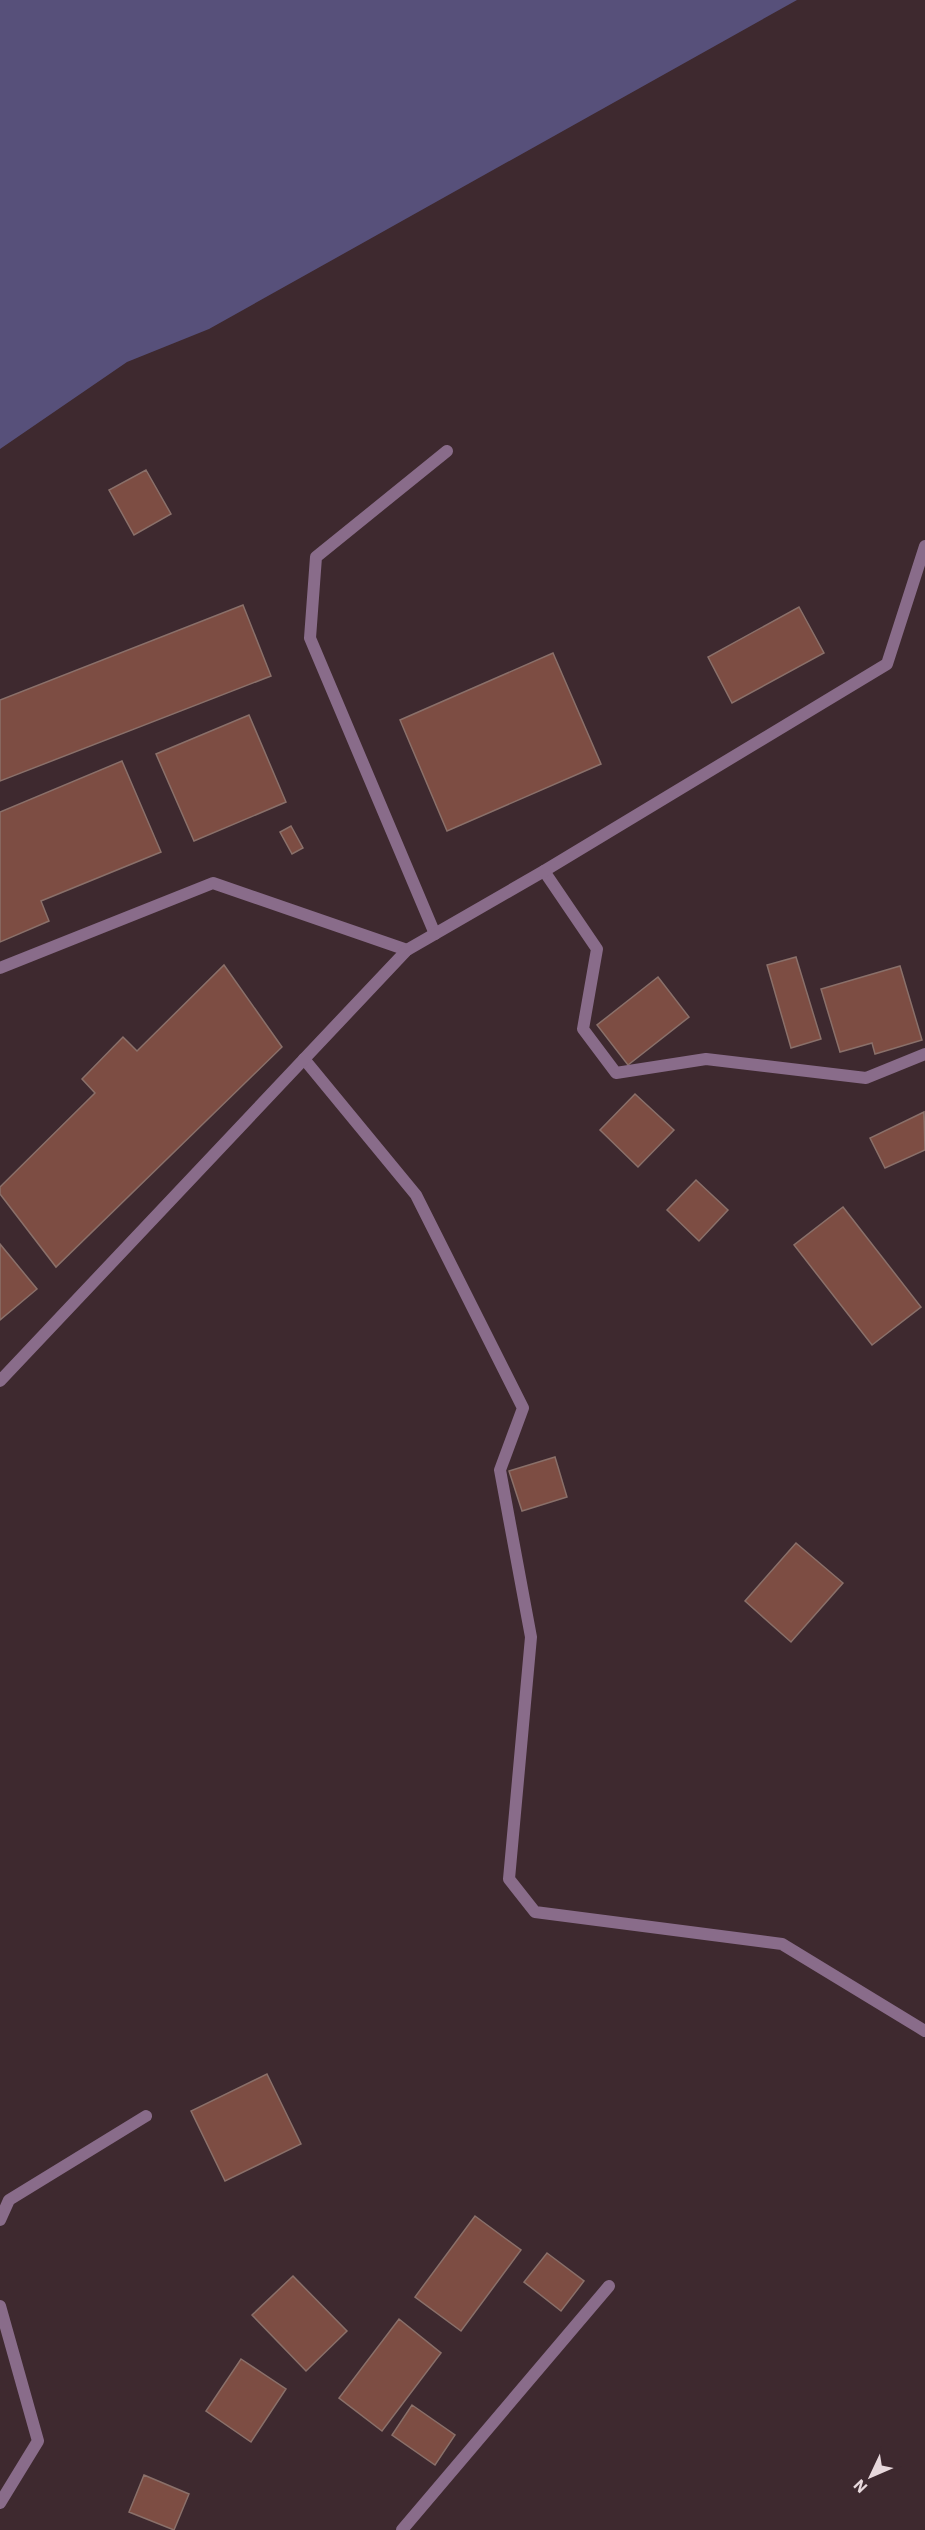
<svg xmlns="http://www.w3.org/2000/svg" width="925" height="2530" font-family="'IBM Plex Sans',sans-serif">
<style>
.water{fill:#57507a}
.building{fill:#7d4d43;stroke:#8a706a;stroke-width:1.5}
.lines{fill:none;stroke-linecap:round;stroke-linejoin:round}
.lane{stroke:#896c8a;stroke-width:12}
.street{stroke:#896c8a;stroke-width:12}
</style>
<rect width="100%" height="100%" fill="#3e292f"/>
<path class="water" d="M 0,0 L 797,0 L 209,329 L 127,362 L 0,449 Z"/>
<path class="building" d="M 146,470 L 171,514 L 134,535 L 109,490 Z
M 243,605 L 271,676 L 0,781 L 0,700 Z
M 799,607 L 824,653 L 732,703 L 708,657 Z
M 553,653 L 601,764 L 447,831 L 400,720 Z
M 249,715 L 286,802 L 194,841 L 156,754 Z
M 122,761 L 161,852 L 41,901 L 49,921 L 0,942 L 0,812 Z
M 291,826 L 303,848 L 292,854 L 280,832 Z
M 796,957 L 821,1039 L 791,1048 L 767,965 Z
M 224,965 L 282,1047 L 56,1267 L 0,1194 L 0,1187 L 95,1093 L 82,1079 L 123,1037 L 137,1051 Z
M 900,966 L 922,1040 L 875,1054 L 872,1043 L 840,1052 L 821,989 Z
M 658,977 L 689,1017 L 628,1065 L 597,1025 Z
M 635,1094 L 674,1130 L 638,1167 L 600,1130 Z
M 924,1112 L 925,1150 L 885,1168 L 870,1138 Z
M 696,1180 L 728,1210 L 699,1241 L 667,1210 Z
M 843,1207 L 921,1307 L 872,1345 L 794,1245 Z
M 0,1244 L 37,1289 L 0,1320 Z
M 555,1457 L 567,1497 L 522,1511 L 509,1471 Z
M 796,1543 L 843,1583 L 791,1642 L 745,1601 Z
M 267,2074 L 301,2144 L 225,2181 L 191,2111 Z
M 475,2216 L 521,2250 L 461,2331 L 415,2297 Z
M 547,2253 L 584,2281 L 561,2311 L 524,2282 Z
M 293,2276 L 347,2331 L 306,2371 L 252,2315 Z
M 399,2319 L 441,2353 L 382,2431 L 339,2398 Z
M 241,2359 L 286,2389 L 251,2442 L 206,2411 Z
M 412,2405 L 455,2435 L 435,2465 L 392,2435 Z
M 144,2475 L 189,2494 L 174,2530 L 129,2512 Z"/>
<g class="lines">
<path class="lane" d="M 544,871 L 597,949 L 583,1029 L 616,1073 L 706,1059 L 866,1078 L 925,1054
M 435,934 L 310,638 L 316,557 L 447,451
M 0,968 L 213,883 L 407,950
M 304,1059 L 416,1195 L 523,1408 L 500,1470 L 531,1637 L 509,1879 L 535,1912 L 782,1944 L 925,2031
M 0,2220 L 9,2200 L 146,2116
M 0,2306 L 38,2441 L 0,2503
M 402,2530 L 609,2286"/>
<path class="street" d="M 0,1381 L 407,950 L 544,871 L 887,664 L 925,546"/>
</g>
<g transform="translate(871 2476) rotate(226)" stroke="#3e292f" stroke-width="4.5" paint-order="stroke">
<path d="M0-4.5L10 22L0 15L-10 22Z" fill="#e7d8dc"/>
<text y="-9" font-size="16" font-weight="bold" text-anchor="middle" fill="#e7d8dc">N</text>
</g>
</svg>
